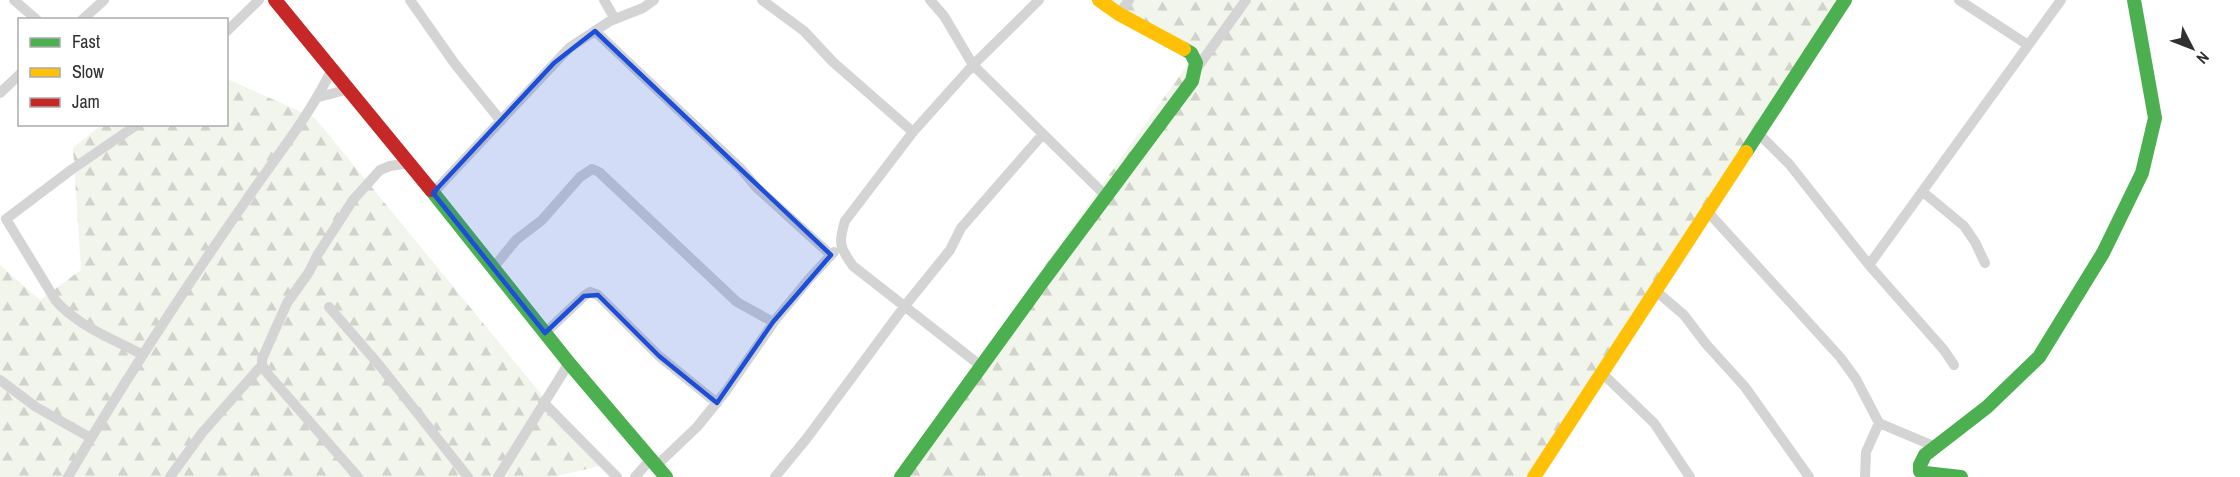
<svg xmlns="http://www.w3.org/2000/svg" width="2240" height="477" font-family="'Archivo Narrow',sans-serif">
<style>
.forest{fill:url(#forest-firs)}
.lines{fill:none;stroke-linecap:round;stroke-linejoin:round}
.street{stroke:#d4d4d4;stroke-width:10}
.fast{stroke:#4caf50;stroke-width:14}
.slow{stroke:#ffc107;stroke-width:14}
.jam{stroke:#c62828;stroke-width:14}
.marked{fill:#1d4ed8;fill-opacity:0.2;stroke:#1d4ed8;stroke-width:4.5;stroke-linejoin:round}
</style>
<defs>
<pattern id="forest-firs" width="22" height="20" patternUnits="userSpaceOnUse" patternTransform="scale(1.5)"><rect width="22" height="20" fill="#f2f5ec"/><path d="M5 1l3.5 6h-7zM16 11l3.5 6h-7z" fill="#d0d2cb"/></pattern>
</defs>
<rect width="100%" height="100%" fill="#fff"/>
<path class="forest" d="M 1108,0 L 1846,0 L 1527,477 L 895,477 L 1192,58 Z
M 227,79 L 315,118 L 600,466 L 553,477 L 0,477 L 0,265 L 40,300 L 81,270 L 73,148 L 101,125 L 226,124 Z"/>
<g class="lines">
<path class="street" d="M 14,0 L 37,20
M 410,0 L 455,64 L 501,121
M 604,0 L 615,19
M 762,0 L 804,31 L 833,62 L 913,132
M 930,0 L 944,16 L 973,65 L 1107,197
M 1959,0 L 2028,45
M 1119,14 L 1129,0
M 82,20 L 104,0
M 595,31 L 741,169 L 757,188 L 831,255
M 226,32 L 259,0
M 1197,68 L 1246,0
M 0,93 L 20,74
M 319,97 L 349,89
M 138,124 L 71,170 L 6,219 L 56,301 C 78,326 113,339 143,355
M 1758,133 L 1790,165 L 1869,265 L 1944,350 L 1954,365
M 1923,192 L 1964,226 L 1975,242 L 1985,263
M 433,193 L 569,48 L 610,21 L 643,8 L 654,0
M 1707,211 L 1840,357 L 1856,379 L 1879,423 L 1936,447
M 1869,265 L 2061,0
M 493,268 L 516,240 L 542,220 L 580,177 L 592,169 L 599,172 L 737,302 L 773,322
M 1656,291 L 1684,315 L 1706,344 L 1745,387 L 1809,477
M 329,307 L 380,366 L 468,477
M 545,333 L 584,296 L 590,292 L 598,295 L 659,356 L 717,403
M 981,366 L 853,266 C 840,248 838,243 845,221 L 913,132 L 973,65 L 1039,0
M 1602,373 L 1654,423 L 1690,477
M 0,380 L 36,407 L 91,438
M 543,402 L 617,477
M 656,466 L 697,427 L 726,391 L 776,319 L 809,279 L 834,252
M 68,477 C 123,383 183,291 245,202 C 275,158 309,117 332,69
M 170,477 L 202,433 L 262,365
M 358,477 L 267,373 L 262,365 L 262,359 L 287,303 L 309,272 L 318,254 L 353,200 L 380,170 L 390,166 L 409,163
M 498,477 L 569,363
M 635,477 L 650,460
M 775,477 L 807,438 L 904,307 L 950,250 L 961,228 L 1043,134
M 1865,477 L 1866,452 L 1879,423"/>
<path class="fast" d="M 1746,152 L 1845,0
M 431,190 L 569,363 L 666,477
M 901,477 L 1043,281 L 1192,81 L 1196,63 L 1191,53 L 1184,49
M 1961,477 L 1925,473 L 1920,471 L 1920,465 L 1925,455 L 1987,407 L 2039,357 L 2103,253 L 2142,173 L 2155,118 L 2134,0"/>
<path class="slow" d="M 1099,0 L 1119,14 L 1184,49
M 1534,477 L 1746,152"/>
<path class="jam" d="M 275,0 L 431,190"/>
</g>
<path class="marked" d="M 595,31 L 831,255 L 773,322 L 717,403 L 659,356 L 598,295 L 584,296 L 545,333 L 433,193 L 554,63 Z"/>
<rect x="18" y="18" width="210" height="108" fill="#ffffff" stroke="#acacac" stroke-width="1.5"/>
<rect x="30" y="38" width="30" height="9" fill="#4caf50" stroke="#acacac" stroke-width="1.5"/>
<text x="72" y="48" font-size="18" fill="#303030">Fast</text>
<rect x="30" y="68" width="30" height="9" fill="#ffc107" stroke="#acacac" stroke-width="1.5"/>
<text x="72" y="78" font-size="18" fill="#303030">Slow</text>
<rect x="30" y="98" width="30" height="9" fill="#c62828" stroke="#acacac" stroke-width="1.5"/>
<text x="72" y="108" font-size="18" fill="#303030">Jam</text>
<g transform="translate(2192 48) rotate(132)" stroke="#ffffff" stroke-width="4.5" paint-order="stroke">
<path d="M0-4.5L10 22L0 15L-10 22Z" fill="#303030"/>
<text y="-9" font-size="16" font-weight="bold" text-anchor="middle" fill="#303030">N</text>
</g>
</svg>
